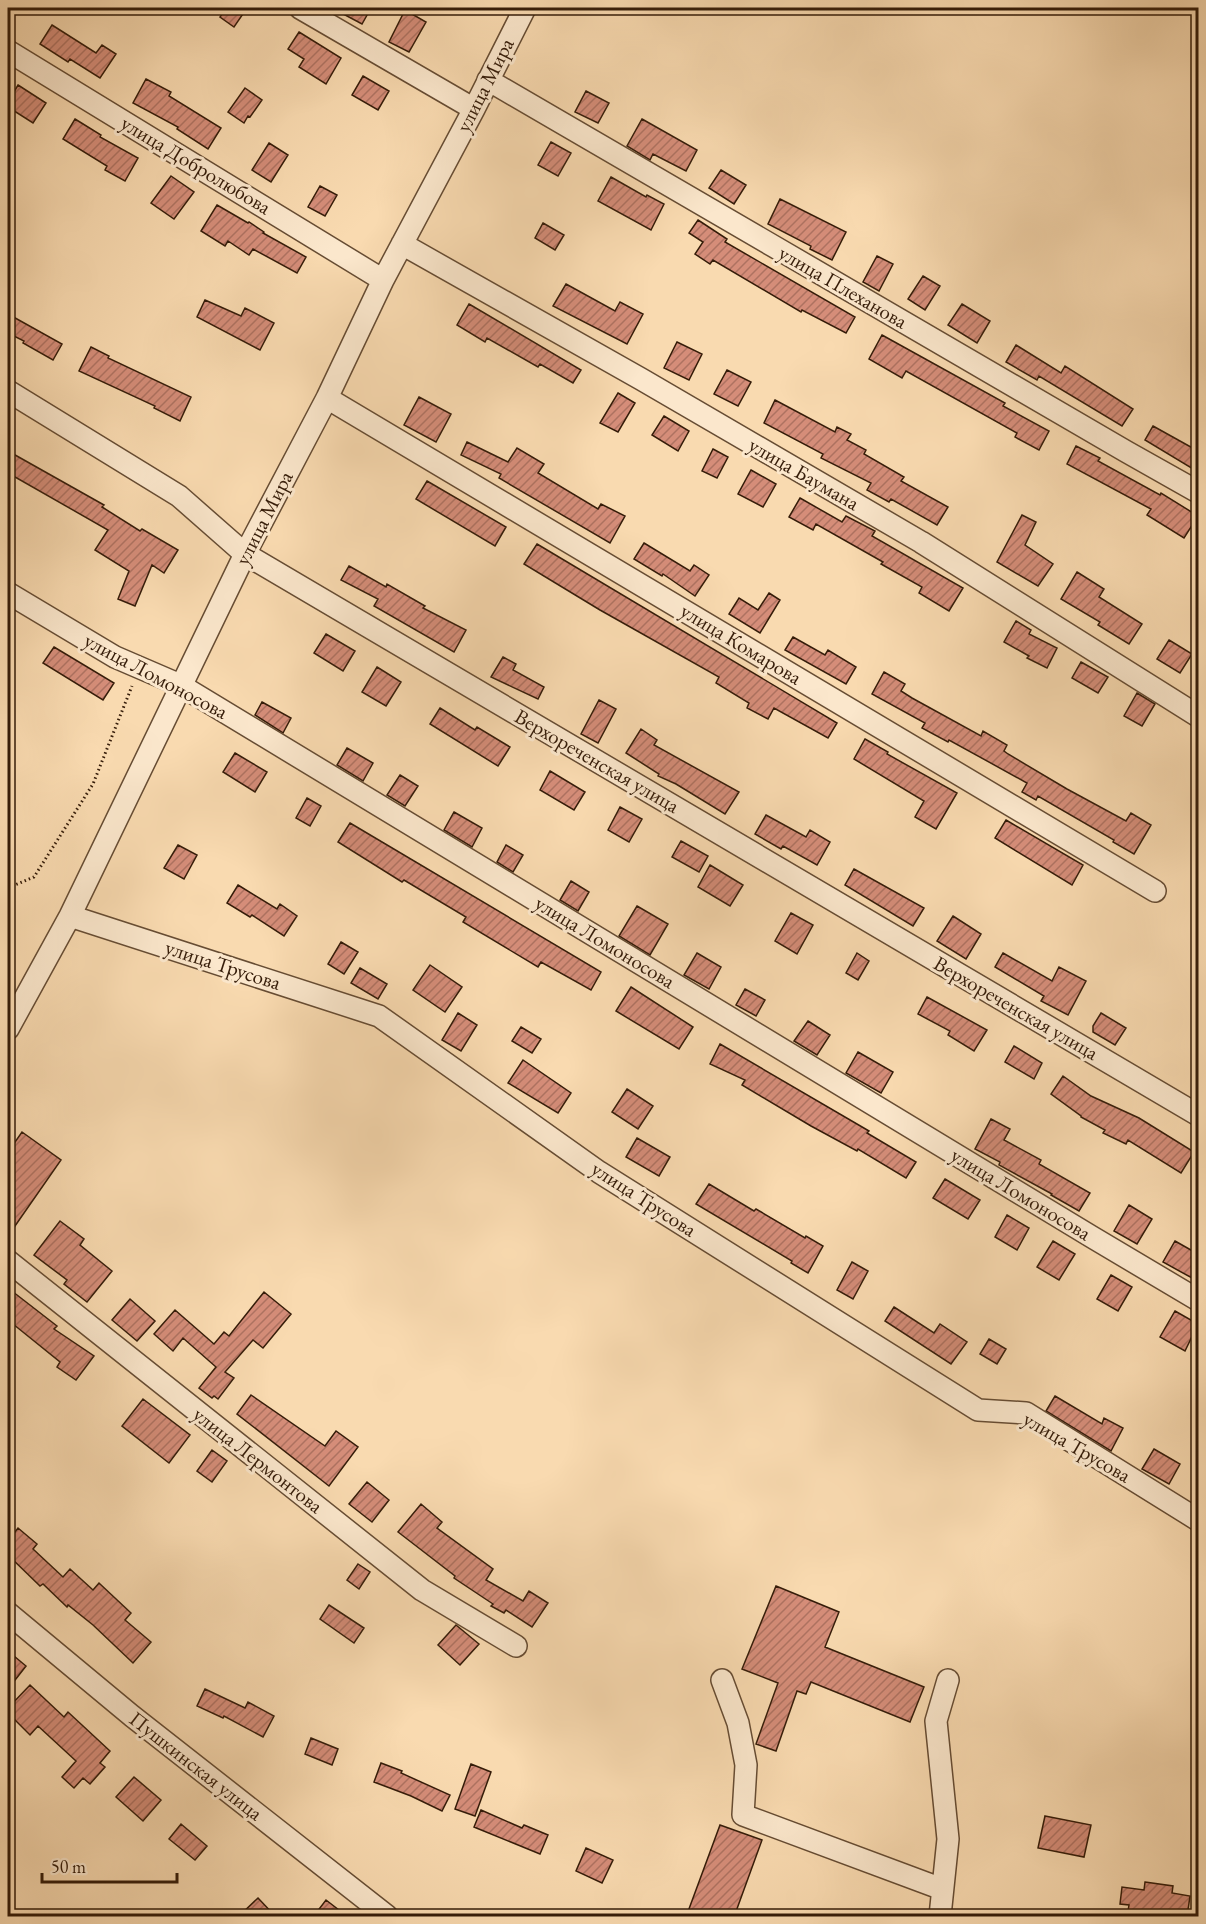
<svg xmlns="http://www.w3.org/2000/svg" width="1206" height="1924" font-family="'EB Garamond',serif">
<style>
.building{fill:url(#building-hatch);stroke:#351c09;stroke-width:1.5}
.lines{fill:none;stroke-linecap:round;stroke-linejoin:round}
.minor-casing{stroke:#664c33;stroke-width:24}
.path{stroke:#351c09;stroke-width:3;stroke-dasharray:1.5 3;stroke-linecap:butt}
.minor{stroke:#fbe7cc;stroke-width:21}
.labels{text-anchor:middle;stroke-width:6;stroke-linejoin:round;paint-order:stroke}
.street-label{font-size:21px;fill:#351c09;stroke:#fbe7cc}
</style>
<defs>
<pattern id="building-hatch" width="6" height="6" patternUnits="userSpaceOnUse" patternTransform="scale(1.5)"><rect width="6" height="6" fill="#d58d79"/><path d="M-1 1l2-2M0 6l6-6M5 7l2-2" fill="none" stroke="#ae7261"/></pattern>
</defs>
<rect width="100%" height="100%" fill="#f9dab0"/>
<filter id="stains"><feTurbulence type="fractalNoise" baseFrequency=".00333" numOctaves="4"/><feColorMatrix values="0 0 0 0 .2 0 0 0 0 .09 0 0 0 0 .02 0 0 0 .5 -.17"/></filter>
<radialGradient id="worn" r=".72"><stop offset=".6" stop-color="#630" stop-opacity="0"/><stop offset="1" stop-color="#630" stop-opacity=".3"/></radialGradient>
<path class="building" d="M 226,8 L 247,8 L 234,27 L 220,17 Z
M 332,8 L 371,8 L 362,24 Z
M 405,10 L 426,22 L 409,52 L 389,42 Z
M 52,25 L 96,53 L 102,45 L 116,54 L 100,78 L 70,59 L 68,62 L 40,44 Z
M 299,32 L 341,58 L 326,84 L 299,67 L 304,59 L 288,49 Z
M 363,76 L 389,91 L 378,110 L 352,95 Z
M 146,79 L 171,92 L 169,96 L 221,128 L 208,149 L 177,129 L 178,127 L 133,103 Z
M 18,85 L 46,103 L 33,123 L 8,107 L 8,102 Z
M 245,88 L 262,100 L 250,117 L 248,116 L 244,123 L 228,112 Z
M 586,91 L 609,103 L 598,123 L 575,112 Z
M 75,119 L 101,135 L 100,137 L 138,158 L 125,181 L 105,170 L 107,166 L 63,139 Z
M 642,119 L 697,150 L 686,171 L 653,154 L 650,160 L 627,146 Z
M 551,142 L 571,153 L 558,176 L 538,165 Z
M 269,143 L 288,155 L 271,182 L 252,170 Z
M 721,170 L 746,185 L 734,204 L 709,188 Z
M 171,176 L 194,192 L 174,219 L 151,203 Z
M 611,177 L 646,197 L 647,195 L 664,204 L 651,230 L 598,201 Z
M 320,186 L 337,195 L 325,216 L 308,207 Z
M 780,199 L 846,232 L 832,260 L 810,249 L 811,246 L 768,224 Z
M 217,205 L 248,223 L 249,222 L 264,232 L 263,233 L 306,257 L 297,273 L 253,249 L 249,255 L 228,241 L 225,246 L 201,231 Z
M 698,220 L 727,239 L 725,242 L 855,317 L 846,333 L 802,310 L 801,312 L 713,260 L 710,264 L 695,254 L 703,242 L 689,233 Z
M 543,223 L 564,235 L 555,250 L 535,238 Z
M 877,256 L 893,264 L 879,291 L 863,282 Z
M 923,276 L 940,286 L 925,310 L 908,299 Z
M 566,284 L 615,311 L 620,302 L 643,314 L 627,344 L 553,306 Z
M 205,300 L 241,316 L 245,308 L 274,323 L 260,350 L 197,317 Z
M 469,304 L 581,370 L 573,383 L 540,364 L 538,367 L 487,338 L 485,342 L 457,325 Z
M 962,304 L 990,321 L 977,343 L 948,325 Z
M 8,314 L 62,344 L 53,360 L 23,343 L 24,341 L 8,333 Z
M 882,335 L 1005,403 L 1003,406 L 1049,431 L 1039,450 L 1015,437 L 1017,433 L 906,371 L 902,378 L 869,359 Z
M 677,342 L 702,354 L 689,380 L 664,368 Z
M 1016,345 L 1061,373 L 1065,366 L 1133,409 L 1122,426 L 1039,376 L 1037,380 L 1006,362 Z
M 91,347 L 109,356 L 108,358 L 191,397 L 180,421 L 154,408 L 155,406 L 79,371 Z
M 727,370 L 751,382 L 738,406 L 714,394 Z
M 618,393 L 635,403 L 618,432 L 600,423 Z
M 419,397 L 451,414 L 436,442 L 404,425 Z
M 775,400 L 835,432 L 837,427 L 851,434 L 847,440 L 866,450 L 864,454 L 904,477 L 901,481 L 948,507 L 937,525 L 891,499 L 889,502 L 867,490 L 871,483 L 821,458 L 823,454 L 764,423 Z
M 664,416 L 689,431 L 678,451 L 652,435 Z
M 1153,426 L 1198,451 L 1198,472 L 1145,440 Z
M 467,442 L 508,462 L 517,448 L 544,464 L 538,473 L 598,509 L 601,504 L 625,516 L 610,543 L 499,478 L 501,474 L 461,455 Z
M 1076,446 L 1100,458 L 1098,461 L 1160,495 L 1161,493 L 1198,516 L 1184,538 L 1147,515 L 1151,509 L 1067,464 Z
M 713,449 L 728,457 L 717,478 L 702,471 Z
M 8,451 L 104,505 L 102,507 L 140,531 L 142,529 L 178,550 L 164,573 L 152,565 L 135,606 L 118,599 L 129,571 L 95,550 L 108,530 L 8,473 Z
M 751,470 L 776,484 L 763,507 L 738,494 Z
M 427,481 L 506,527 L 495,546 L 416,499 Z
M 800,498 L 842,522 L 846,516 L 875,531 L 872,536 L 963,588 L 949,611 L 919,593 L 922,587 L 881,564 L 883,562 L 816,524 L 813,530 L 789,517 Z
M 1022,515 L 1036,522 L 1025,545 L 1053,564 L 1038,586 L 997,562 Z
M 644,543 L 690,571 L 694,565 L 709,575 L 695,596 L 663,574 L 662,576 L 634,559 Z
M 537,544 L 837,723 L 828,738 L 774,708 L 768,719 L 747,708 L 749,703 L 716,683 L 719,677 L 600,610 L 524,564 Z
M 349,566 L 386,587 L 387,584 L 425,606 L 423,608 L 466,630 L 454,652 L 374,606 L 378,599 L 341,580 Z
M 1077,572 L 1104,589 L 1099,597 L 1142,624 L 1129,644 L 1098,625 L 1100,622 L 1061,599 Z
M 769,593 L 780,600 L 760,633 L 729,614 L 739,598 L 758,610 Z
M 1016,621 L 1031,630 L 1029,634 L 1057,648 L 1047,668 L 1027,658 L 1029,656 L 1004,642 Z
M 326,634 L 355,651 L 343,671 L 314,653 Z
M 793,637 L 825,655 L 828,650 L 856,667 L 846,684 L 785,650 Z
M 1169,640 L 1192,654 L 1180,673 L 1157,659 Z
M 54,647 L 114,683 L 103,700 L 43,663 Z
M 503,657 L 516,664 L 513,670 L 544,687 L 538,699 L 491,677 Z
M 1081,662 L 1108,677 L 1098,693 L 1072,678 Z
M 377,667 L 401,682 L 386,706 L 362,692 Z
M 884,672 L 905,684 L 901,691 L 912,698 L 981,736 L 983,731 L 1007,745 L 1004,751 L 1008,754 L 1067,789 L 1126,821 L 1131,813 L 1151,825 L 1134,854 L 1113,842 L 1114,840 L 1038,796 L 1036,800 L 1022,792 L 1027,783 L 949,740 L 948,742 L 922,728 L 925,723 L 872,694 Z
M 1137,693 L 1155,704 L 1142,726 L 1124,716 Z
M 599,700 L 616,709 L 598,743 L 581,734 Z
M 262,702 L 291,718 L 283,733 L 255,715 Z
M 440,708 L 475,730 L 477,727 L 510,747 L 498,766 L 430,724 Z
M 641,729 L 657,740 L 654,745 L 739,792 L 725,814 L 676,784 L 658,776 L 659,774 L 626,753 Z
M 865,739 L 888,752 L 887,754 L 957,793 L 936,829 L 915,817 L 924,801 L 854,759 Z
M 347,748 L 373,763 L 363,781 L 337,765 Z
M 235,753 L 267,772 L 255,792 L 223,772 Z
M 550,771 L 585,792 L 574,810 L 540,790 Z
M 400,775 L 418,786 L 405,806 L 387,795 Z
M 307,798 L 321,806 L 310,826 L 296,818 Z
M 620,807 L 642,819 L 629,842 L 608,830 Z
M 454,812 L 482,828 L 472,847 L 444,830 Z
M 766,815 L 806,837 L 810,830 L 830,842 L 817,865 L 783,846 L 781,849 L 755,834 Z
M 1006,820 L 1083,865 L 1072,885 L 995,838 Z
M 350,823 L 601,972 L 591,990 L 541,962 L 538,967 L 463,922 L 466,917 L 404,880 L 402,882 L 338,842 Z
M 681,841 L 708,856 L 699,872 L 672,857 Z
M 178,845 L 197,855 L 184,879 L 164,868 Z
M 506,845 L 523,855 L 513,872 L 497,862 Z
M 710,865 L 743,885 L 730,906 L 698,887 Z
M 854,869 L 924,908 L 913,926 L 845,885 Z
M 571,881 L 589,892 L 578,911 L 560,900 Z
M 238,885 L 277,909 L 280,904 L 297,916 L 284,936 L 252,915 L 250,917 L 227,903 Z
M 637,906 L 668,924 L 650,955 L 619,936 Z
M 791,913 L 813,925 L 797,954 L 775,941 Z
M 953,916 L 981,934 L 966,959 L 937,941 Z
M 341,942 L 358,952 L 344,974 L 328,964 Z
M 697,953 L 721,967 L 709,989 L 684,975 Z
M 857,953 L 869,961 L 858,980 L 846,973 Z
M 1003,953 L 1052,981 L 1059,967 L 1086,981 L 1068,1015 L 1041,1001 L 1044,996 L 995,967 Z
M 430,965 L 462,987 L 445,1012 L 413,990 Z
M 360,968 L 387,984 L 378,999 L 351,983 Z
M 631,987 L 693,1027 L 679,1049 L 616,1011 Z
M 745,989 L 765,1000 L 756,1016 L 736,1005 Z
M 927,997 L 987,1030 L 974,1051 L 948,1035 L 950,1031 L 918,1014 Z
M 458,1013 L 477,1025 L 461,1051 L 442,1040 Z
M 1101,1013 L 1126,1028 L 1115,1045 L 1093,1032 L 1093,1026 Z
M 808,1021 L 830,1035 L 817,1055 L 794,1041 Z
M 521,1027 L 541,1039 L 532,1053 L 512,1041 Z
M 720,1044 L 869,1131 L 867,1133 L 916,1162 L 906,1178 L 858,1149 L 857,1151 L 811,1126 L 742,1085 L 745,1080 L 710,1064 Z
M 1014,1046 L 1042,1063 L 1034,1079 L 1005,1062 Z
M 858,1052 L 893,1072 L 881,1093 L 846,1073 Z
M 523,1060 L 571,1093 L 558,1113 L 508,1083 Z
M 1063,1076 L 1091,1096 L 1139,1118 L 1194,1152 L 1181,1173 L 1128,1140 L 1126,1144 L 1103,1133 L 1105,1130 L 1081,1117 L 1081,1116 L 1051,1094 Z
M 627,1089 L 653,1106 L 638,1129 L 612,1112 Z
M 991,1119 L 1010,1129 L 1004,1140 L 1041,1160 L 1039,1164 L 1090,1193 L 1079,1211 L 1051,1195 L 1052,1194 L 999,1165 L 1000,1162 L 975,1149 Z
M 22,1132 L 61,1160 L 8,1236 L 8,1152 Z
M 637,1138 L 670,1157 L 659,1176 L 626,1157 Z
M 945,1179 L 980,1200 L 968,1219 L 933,1198 Z
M 709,1184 L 754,1211 L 756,1209 L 805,1238 L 806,1236 L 823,1246 L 808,1273 L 791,1263 L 792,1261 L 696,1204 Z
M 1129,1205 L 1152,1219 L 1137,1244 L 1114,1231 Z
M 1007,1215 L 1029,1228 L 1017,1250 L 995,1237 Z
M 60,1221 L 84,1239 L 80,1245 L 112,1271 L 87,1302 L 64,1284 L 67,1280 L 34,1255 Z
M 1053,1241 L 1075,1254 L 1059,1280 L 1037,1267 Z
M 1175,1241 L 1198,1254 L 1198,1266 L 1192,1278 L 1163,1262 Z
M 852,1262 L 868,1271 L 853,1299 L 837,1290 Z
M 1111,1275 L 1132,1287 L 1118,1311 L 1097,1299 Z
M 8,1288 L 57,1326 L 54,1329 L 94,1356 L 76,1380 L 57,1367 L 60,1362 L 8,1320 Z
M 264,1292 L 291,1314 L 263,1348 L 253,1340 L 225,1372 L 234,1378 L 218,1399 L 214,1396 L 212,1398 L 199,1388 L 216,1367 L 183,1338 L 173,1351 L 154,1334 L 175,1310 L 214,1344 L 224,1332 L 229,1336 Z
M 130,1299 L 155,1321 L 137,1341 L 112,1320 Z
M 894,1307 L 934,1333 L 940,1324 L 967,1342 L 951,1364 L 885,1321 Z
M 1175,1311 L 1198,1324 L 1185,1351 L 1160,1337 Z
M 989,1339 L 1006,1349 L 997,1364 L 980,1354 Z
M 251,1395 L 325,1446 L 336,1431 L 358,1447 L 329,1486 L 237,1414 Z
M 1055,1396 L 1102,1424 L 1104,1418 L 1123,1428 L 1111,1451 L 1046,1411 Z
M 143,1399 L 190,1435 L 169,1463 L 122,1426 Z
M 1154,1449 L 1180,1464 L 1169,1484 L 1142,1469 Z
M 212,1450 L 227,1461 L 212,1482 L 197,1471 Z
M 367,1482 L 389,1500 L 372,1522 L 349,1504 Z
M 421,1504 L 442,1522 L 437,1528 L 493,1569 L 486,1580 L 523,1601 L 529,1591 L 548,1603 L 532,1627 L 506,1610 L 504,1613 L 491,1606 L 493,1604 L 454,1578 L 455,1576 L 398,1532 Z
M 8,1526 L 15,1532 L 18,1528 L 37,1544 L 33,1549 L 63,1577 L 70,1569 L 93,1590 L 99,1583 L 131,1613 L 125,1620 L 151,1642 L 133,1663 L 93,1625 L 68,1605 L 67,1607 L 43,1584 L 40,1586 L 8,1555 Z
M 358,1564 L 370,1572 L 359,1589 L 347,1580 Z
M 776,1586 L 839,1612 L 825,1647 L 924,1687 L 910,1722 L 811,1682 L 806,1694 L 797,1691 L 776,1751 L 756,1744 L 778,1683 L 742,1669 Z
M 329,1605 L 364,1628 L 354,1643 L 320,1619 Z
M 456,1625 L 479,1644 L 460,1665 L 438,1645 Z
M 8,1651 L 26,1666 L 8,1689 Z
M 30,1685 L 64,1717 L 68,1712 L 110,1751 L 100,1763 L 105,1767 L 90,1784 L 83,1778 L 74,1788 L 62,1777 L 76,1761 L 38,1726 L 30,1735 L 8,1713 L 8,1708 Z
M 205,1689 L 245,1708 L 248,1702 L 274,1716 L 263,1737 L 224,1716 L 223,1718 L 197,1706 Z
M 311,1738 L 338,1749 L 332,1765 L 305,1754 Z
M 381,1763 L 402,1771 L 401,1773 L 450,1795 L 442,1811 L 411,1796 L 374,1782 Z
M 471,1764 L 491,1772 L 475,1816 L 455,1809 Z
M 134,1777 L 161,1800 L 143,1821 L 116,1797 Z
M 481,1810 L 522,1828 L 524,1825 L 548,1835 L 540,1854 L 474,1827 Z
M 1045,1816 L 1091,1825 L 1084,1857 L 1038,1848 Z
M 181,1824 L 207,1846 L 195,1860 L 169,1839 Z
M 720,1825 L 762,1840 L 734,1917 L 686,1917 Z
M 586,1848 L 613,1860 L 602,1883 L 576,1871 Z
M 1145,1882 L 1173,1886 L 1172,1893 L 1190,1896 L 1187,1917 L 1127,1917 L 1129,1905 L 1120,1904 L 1122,1887 L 1144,1890 Z
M 258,1898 L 276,1917 L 238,1917 Z
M 326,1900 L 348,1917 L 313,1917 Z"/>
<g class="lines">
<g class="minor-casing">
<path id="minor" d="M 300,8 L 474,109
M 8,51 L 383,280
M 488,80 L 1127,452 L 1198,492
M 402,244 L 641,379 L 921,542 L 1198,716
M 8,391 L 179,496 L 245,554 L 1198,1115
M 327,398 L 1155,891
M 8,593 L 115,657 L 180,685 L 1092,1237 L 1198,1300
M 70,916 L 379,1016 L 599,1172 L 978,1410 L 1026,1413 L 1198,1520
M 8,1029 L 70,916 L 245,554 L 327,398 L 383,280 L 474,109 L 525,8
M 8,1261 L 422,1590 L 516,1646
M 8,1613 L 132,1716 L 387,1916
M 722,1680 L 738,1723 L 746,1765 L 743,1815 L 942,1889
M 940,1916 L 948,1839 L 936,1721 L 948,1680"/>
</g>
<path class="path" d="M 8,888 L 34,877 L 93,784 L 132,686"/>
<use href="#minor" class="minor"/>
</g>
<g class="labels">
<g class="street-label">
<text transform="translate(485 85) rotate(-63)" y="7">улица Мира</text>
<text transform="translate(196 165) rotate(31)" y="7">улица Добролюбова</text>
<text transform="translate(843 287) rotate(30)" y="7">улица Плеханова</text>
<text transform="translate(804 474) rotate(30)" y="7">улица Баумана</text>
<text transform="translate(264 518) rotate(-63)" y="7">улица Мира</text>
<text transform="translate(741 644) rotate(31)" y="7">улица Комарова</text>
<text transform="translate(156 676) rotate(28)" y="7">улица Ломоносова</text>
<text transform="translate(597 761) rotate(30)" y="7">Верхореченская улица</text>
<text transform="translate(605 942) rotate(31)" y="7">улица Ломоносова</text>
<text transform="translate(223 965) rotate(18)" y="7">улица Трусова</text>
<text transform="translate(1016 1008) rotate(30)" y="7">Верхореченская улица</text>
<text transform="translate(1021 1194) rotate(31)" y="7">улица Ломоносова</text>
<text transform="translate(644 1199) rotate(33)" y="7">улица Трусова</text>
<text transform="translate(1077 1447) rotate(30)" y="7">улица Трусова</text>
<text transform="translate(258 1460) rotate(38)" y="7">улица Лермонтова</text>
<text transform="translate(196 1766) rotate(38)" y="7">Пушкинская улица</text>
</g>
</g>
<rect width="1206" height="1924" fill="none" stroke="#f9dab0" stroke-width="30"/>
<rect x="9" y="9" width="1188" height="1906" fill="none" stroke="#351c09" stroke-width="3"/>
<rect x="15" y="15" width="1176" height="1894" fill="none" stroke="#351c09" stroke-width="1.5"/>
<path d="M42 1873v9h135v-9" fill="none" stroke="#351c09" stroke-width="3"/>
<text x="51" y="1873" font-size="18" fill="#351c09" stroke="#fbe7cc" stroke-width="4.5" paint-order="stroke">50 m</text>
<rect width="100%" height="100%" filter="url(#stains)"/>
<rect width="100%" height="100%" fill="url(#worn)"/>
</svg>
